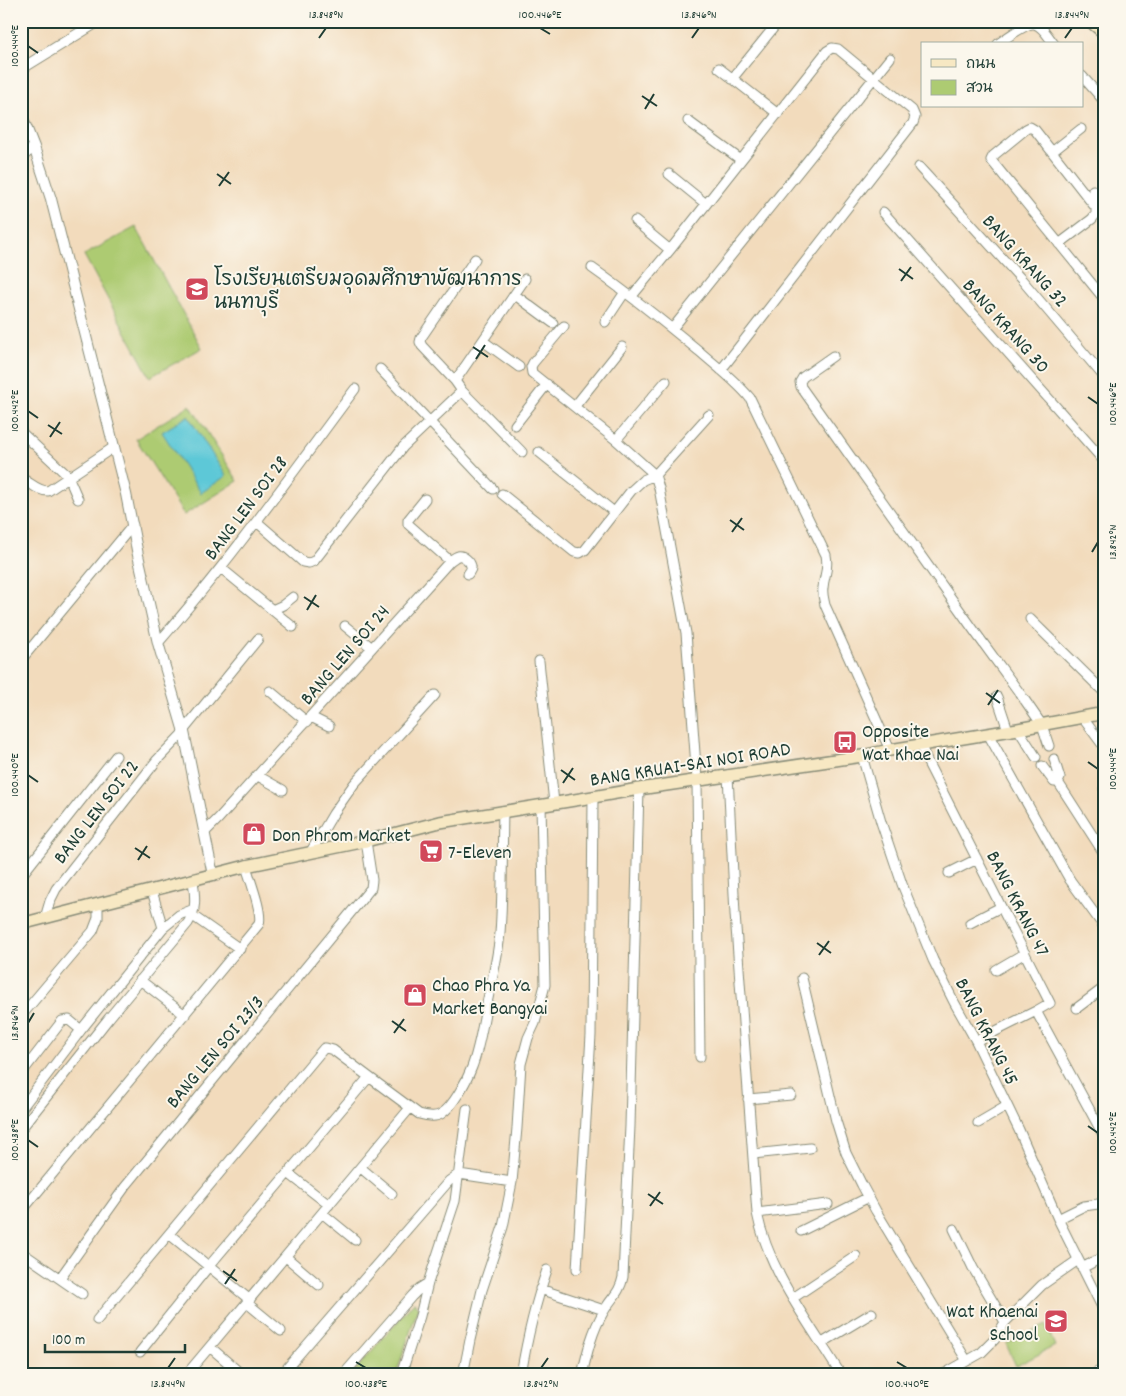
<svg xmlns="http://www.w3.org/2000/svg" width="1126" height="1396" font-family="Dekko,'Playpen Sans Thai',sans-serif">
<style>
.green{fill:#adcb72;stroke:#668453}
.water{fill:#5dc8d7;stroke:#3e8286}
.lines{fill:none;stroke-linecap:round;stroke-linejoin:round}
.minor-casing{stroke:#888c78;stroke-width:11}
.tertiary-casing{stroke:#888c78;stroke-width:12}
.secondary-casing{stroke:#888c78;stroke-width:14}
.minor{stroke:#fff;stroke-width:9}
.tertiary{stroke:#fff;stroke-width:10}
.secondary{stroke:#f7e8c3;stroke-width:11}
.ticks{fill:none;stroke:#1f3d34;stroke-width:2}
.labels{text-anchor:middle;stroke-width:4;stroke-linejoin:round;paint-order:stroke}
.street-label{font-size:20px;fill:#1f3d34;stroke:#fbf7ec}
.poi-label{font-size:20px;fill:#1f3d34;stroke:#fbf7ec;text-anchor:start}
.neatline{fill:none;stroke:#1f3d34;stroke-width:2}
.ticks-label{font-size:12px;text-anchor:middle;fill:#1f3d34}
</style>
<rect width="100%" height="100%" fill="#fbf7ec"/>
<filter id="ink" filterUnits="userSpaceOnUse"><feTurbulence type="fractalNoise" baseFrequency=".02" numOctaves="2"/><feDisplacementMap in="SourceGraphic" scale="10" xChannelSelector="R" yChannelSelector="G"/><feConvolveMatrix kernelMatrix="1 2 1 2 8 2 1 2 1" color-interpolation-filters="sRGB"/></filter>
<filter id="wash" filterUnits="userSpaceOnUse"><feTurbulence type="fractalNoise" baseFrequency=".0096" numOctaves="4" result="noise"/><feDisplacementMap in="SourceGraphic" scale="20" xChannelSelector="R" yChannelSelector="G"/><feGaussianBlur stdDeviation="1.12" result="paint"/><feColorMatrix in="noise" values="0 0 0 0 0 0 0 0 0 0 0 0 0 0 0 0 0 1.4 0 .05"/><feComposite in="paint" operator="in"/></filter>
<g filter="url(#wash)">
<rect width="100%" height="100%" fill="#f2dbbc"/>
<path class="green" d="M 136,227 L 202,348 L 150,377 L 84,255 Z
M 190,405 L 238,481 L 184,515 L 136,439 Z
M 415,1301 L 418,1308 L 396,1375 L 351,1375 Z
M 1046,1325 L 1055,1346 L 1016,1366 L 1006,1344 Z"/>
<path class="water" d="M 188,416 L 226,476 L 201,493 L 162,432 Z"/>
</g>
<g filter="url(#ink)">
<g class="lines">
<g class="minor-casing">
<path id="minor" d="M 998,44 C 1005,39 1026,23 1034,24 C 1042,25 1049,38 1054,44
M 719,68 L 778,114
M 1082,76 L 1105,102
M 732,79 L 779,21
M 688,121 L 741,160
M 1052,152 L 1081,129
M 21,158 L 34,147
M 919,167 L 1022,280 L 1105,378
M 669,174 L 706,204
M 1093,190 L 1105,205
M 883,212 L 1105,462
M 635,221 L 670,250
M 1059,244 L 1092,219 L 1096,214 L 1096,208 L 1035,130 L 1030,127 L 1026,129 L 993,156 L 991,160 L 1105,300
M 592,268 C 629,294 664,322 699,351 C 716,366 735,380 750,398 L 826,555 C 829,571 824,574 823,588 C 822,594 824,600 825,605 L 890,750
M 515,295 L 553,323
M 632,296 L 670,250 L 827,51 L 832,48 L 838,49 L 912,110 L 915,117 L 913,123 L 721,370
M 605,322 L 625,292
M 564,326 L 533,363 L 531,367 L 532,373 L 616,440 L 655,475 L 709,415
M 672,329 L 890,58
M 483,341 L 519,367
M 833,356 L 803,377 L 800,382 L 801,387 L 978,636 L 1024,699 L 1042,725 L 1049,746
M 380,369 L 493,489
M 455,381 L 422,346 L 420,342 L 421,338 L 475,259
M 462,391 L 522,452
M 575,406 L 622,347
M 515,425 L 547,384
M 21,432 L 68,476 L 78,499
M 616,440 L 666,381
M 539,452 L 614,512
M 21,478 C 30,482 37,491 48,491 L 114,447
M 502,494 L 574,552 L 580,553 L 585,550 L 631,491 L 643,480 L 655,475 L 659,488 L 686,633 L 697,780 L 700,1057
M 257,522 L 303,562 L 309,563 L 314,561 L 403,447 L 462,391 L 455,381 L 525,279
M 450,561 C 451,560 457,556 458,556 C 463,555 470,561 471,566 C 472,569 470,571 468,574
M 221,568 L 293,627
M 272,610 L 283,605 L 293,597
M 1030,619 L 1105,693
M 345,626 L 372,648
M 158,643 C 229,562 291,475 355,389
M 21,660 L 133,525
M 539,661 L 554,803
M 270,691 L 307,722
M 997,697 L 1008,730
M 311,717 L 329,726
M 1082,717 L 1105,748
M 1018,729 L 1036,757
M 183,731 L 258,639
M 988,734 L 1070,880 L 1105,928
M 921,745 L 926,759 L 1050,1003 L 1036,1011 L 976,1041
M 862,756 L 881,822 L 902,884 L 933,960 L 954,1002 L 976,1041 L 1019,1130 L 1058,1219 L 1105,1313
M 1054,759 L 1060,778 L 1058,782
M 1042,766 L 1054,782 L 1058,782 L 1105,855
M 728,775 L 735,914 L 757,1213 C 769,1273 810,1324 841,1375
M 258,776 L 283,790
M 1104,789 L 1105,788
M 204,833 L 219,818 L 450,561 L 408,524 L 408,520 L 425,499
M 310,853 L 333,814 L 354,784 L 435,695
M 949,873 L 977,859
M 21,876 L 116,756
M 152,891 L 163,928
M 193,916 L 240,949
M 45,918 L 50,901 L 56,889 L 157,760 L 184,732
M 970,923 L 1001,907
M 996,970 L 1025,953
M 802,978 L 836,1121 L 846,1153 L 862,1185 L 876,1211 L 967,1361
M 140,980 L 185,1015
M 1077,1008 L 1105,987
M 1036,1011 L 1105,1138
M 21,1016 L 93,931 L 98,918 L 98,904
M 21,1074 L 62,1021 L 69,1020 L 81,1030
M 748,1099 L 791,1095
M 21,1109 L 81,1030 L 163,928 L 179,915 L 194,909
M 978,1123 L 1007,1106
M 21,1129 L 109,1018 L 188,923 C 197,909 195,897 193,880
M 753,1154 L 810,1148
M 361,1168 L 392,1194
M 288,1173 L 329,1205
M 21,1212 L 259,924 C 263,913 250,880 246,866
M 322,1213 L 355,1240
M 757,1213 L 828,1204
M 1058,1219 L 1084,1206 L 1105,1203
M 954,1229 L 973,1268 L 1005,1322
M 801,1231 L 869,1197
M 169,1234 L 250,1300
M 21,1252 L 82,1294
M 286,1257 L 319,1285
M 1082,1268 L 1105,1256
M 577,1269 L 591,1035 L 593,797
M 60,1278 L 125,1187 L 371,888 L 372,880 L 366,841
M 540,1289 L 604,1310
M 793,1298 L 856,1256
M 247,1303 L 281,1331
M 97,1320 L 324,1048 L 326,1048 L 333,1050 L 369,1077 L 419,1114 C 426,1116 435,1118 441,1114 C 453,1107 467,1080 472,1067 C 479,1048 482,1028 486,1008 C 491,983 498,958 500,933 C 503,893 502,852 503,811
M 822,1343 L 872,1313
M 210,1347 L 240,1373
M 140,1352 L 209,1266 L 369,1077
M 186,1375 L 410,1108
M 281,1375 L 449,1181 L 459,1174 L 512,1182
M 343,1375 L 412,1296 L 420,1288 L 428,1283
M 401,1375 L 420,1316 L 428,1283 L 455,1201 L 467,1109
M 463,1375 L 470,1340 L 482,1290 L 503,1227 L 512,1182 L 517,1128 L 521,1064 L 528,1038 L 535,1023 L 545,985 L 541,805
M 521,1375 C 527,1339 535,1304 547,1270
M 582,1375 C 587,1353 592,1331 604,1311 C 611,1298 620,1293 623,1277 L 630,1126 L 639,789
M 942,1375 L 981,1353 L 995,1339 L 1005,1322 L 1042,1285 L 1078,1260
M 1092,1375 L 1105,1368"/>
</g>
<g class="tertiary-casing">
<path id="tertiary" d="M 21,69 L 99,21
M 21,114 L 34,147 L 51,199 L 126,494 L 138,555 L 158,643 L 184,732 L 213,875"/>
</g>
<g class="secondary-casing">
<path id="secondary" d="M 1090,21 L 1105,34
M 21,924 L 246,866 L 366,841 L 440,822 L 593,797 L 639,789 L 862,756 L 890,750 L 1018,729 L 1105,713"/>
</g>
<use href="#minor" class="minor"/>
<use href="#tertiary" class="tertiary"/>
<use href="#secondary" class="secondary"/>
</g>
</g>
<path class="ticks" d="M 540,28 L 550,34M 319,38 L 326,28M 692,38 L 699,28M 1065,38 L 1072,28M 28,46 L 38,53M 642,96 L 657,106M 645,109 L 654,94M 217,174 L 231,184M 219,186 L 229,172M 899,269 L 913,279M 901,281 L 911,267M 473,347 L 488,357M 476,359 L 485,345M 1088,397 L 1098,404M 28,411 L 38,418M 48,425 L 62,434M 50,437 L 60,422M 730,520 L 744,530M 732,532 L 742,518M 1092,552 L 1098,542M 304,597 L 319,607M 307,610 L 316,595M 986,693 L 1000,703M 988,705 L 998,690M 1088,762 L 1098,769M 561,770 L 575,780M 28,775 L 38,782M 563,783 L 573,768M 135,848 L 150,858M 138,860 L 147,846M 817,943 L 831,953M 819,955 L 829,941M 392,1021 L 406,1031M 28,1023 L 34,1013M 394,1033 L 404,1019M 1088,1126 L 1098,1133M 28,1140 L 38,1147M 648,1194 L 663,1204M 650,1206 L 660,1192M 223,1271 L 237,1281M 225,1284 L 235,1269M 356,1362 L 366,1368M 897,1362 L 907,1368M 168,1368 L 175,1358M 541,1368 L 548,1358"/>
<defs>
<g id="school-square" transform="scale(1.25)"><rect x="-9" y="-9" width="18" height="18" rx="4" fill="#d1495b" stroke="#fbf7ec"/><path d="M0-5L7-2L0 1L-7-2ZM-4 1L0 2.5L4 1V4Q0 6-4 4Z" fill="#fff"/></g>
<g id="bus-square" transform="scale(1.25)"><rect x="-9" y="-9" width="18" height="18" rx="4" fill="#d1495b" stroke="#fbf7ec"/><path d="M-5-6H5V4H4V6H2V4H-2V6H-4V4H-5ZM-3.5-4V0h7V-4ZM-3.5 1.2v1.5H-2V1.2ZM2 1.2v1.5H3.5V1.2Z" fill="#fff"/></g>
<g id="shop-square" transform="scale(1.25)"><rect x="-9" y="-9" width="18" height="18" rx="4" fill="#d1495b" stroke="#fbf7ec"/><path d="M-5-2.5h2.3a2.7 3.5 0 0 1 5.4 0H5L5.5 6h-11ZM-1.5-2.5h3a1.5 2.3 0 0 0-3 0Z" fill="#fff"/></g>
<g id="supermarket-square" transform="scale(1.25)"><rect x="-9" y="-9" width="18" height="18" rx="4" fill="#d1495b" stroke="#fbf7ec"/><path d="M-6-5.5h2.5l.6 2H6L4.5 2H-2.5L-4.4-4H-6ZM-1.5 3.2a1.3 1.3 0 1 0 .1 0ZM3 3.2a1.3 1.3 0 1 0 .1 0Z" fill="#fff"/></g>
</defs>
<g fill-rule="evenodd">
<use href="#school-square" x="197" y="289"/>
<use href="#bus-square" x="845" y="742"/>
<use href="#shop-square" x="254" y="834"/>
<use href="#supermarket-square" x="431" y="851"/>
<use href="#shop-square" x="415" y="995"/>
<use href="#school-square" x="1056" y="1321"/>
</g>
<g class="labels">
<g class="street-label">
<text transform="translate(1026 260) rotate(48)" y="7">BANG KRANG 32</text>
<text transform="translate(1007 325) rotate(48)" y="7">BANG KRANG 30</text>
<text transform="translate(245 507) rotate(-53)" y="7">BANG LEN SOI 28</text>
<text transform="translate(344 654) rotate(-49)" y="7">BANG LEN SOI 24</text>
<text transform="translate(690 763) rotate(-9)" y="7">BANG KRUAI-SAI NOI ROAD</text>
<text transform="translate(95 811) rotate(-52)" y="7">BANG LEN SOI 22</text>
<text transform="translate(1019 903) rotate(63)" y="7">BANG KRANG 47</text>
<text transform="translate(988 1031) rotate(63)" y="7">BANG KRANG 45</text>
<text transform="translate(214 1051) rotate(-50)" y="7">BANG LEN SOI 23/3</text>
</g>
<g class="poi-label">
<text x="214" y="285">โรงเรียนเตรียมอุดมศึกษาพัฒนาการ<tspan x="214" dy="23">นนทบุรี</tspan></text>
<text x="862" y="737">Opposite<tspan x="862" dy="23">Wat Khae Nai</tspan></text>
<text x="272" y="841">Don Phrom Market</text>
<text x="448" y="858">7-Eleven</text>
<text x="432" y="991">Chao Phra Ya<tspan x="432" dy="23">Market Bangyai</tspan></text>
<text x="1038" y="1317" text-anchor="end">Wat Khaenai<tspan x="1038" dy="23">School</tspan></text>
</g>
</g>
<rect width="1126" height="1396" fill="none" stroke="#fbf7ec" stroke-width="55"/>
<rect x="921" y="42" width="162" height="65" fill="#fbf7ec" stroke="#a3ada2"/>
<rect x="931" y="59" width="25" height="8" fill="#f7e8c3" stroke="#a3ada2"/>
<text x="966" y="68" font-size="15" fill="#1f3d34">ถนน</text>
<rect x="931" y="80" width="25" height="15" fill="#adcb72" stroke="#a3ada2"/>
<text x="966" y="92" font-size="15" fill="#1f3d34">สวน</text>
<path d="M45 1344v8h140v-8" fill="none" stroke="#1f3d34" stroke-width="2.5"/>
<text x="52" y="1344" font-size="15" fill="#1f3d34" stroke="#fbf7ec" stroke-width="4" paint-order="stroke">100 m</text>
<rect x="28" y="28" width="1070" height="1340" class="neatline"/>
<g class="ticks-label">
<text x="326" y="18">13.848°N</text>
<text x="540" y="18">100.446°E</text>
<text x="699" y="18">13.846°N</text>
<text x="1072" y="18">13.844°N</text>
<text transform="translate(14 46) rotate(-90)" y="4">100.444°E</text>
<text transform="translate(1112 404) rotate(-90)" y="4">100.446°E</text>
<text transform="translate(14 411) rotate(-90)" y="4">100.442°E</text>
<text transform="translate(1112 542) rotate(-90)" y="4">13.842°N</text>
<text transform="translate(1112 769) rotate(-90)" y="4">100.444°E</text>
<text transform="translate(14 775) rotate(-90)" y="4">100.440°E</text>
<text transform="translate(14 1023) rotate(-90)" y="4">13.846°N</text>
<text transform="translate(1112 1133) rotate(-90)" y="4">100.442°E</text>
<text transform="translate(14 1140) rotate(-90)" y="4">100.438°E</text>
<text x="168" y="1387">13.844°N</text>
<text x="366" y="1387">100.438°E</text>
<text x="541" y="1387">13.842°N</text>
<text x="907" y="1387">100.440°E</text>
</g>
</svg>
